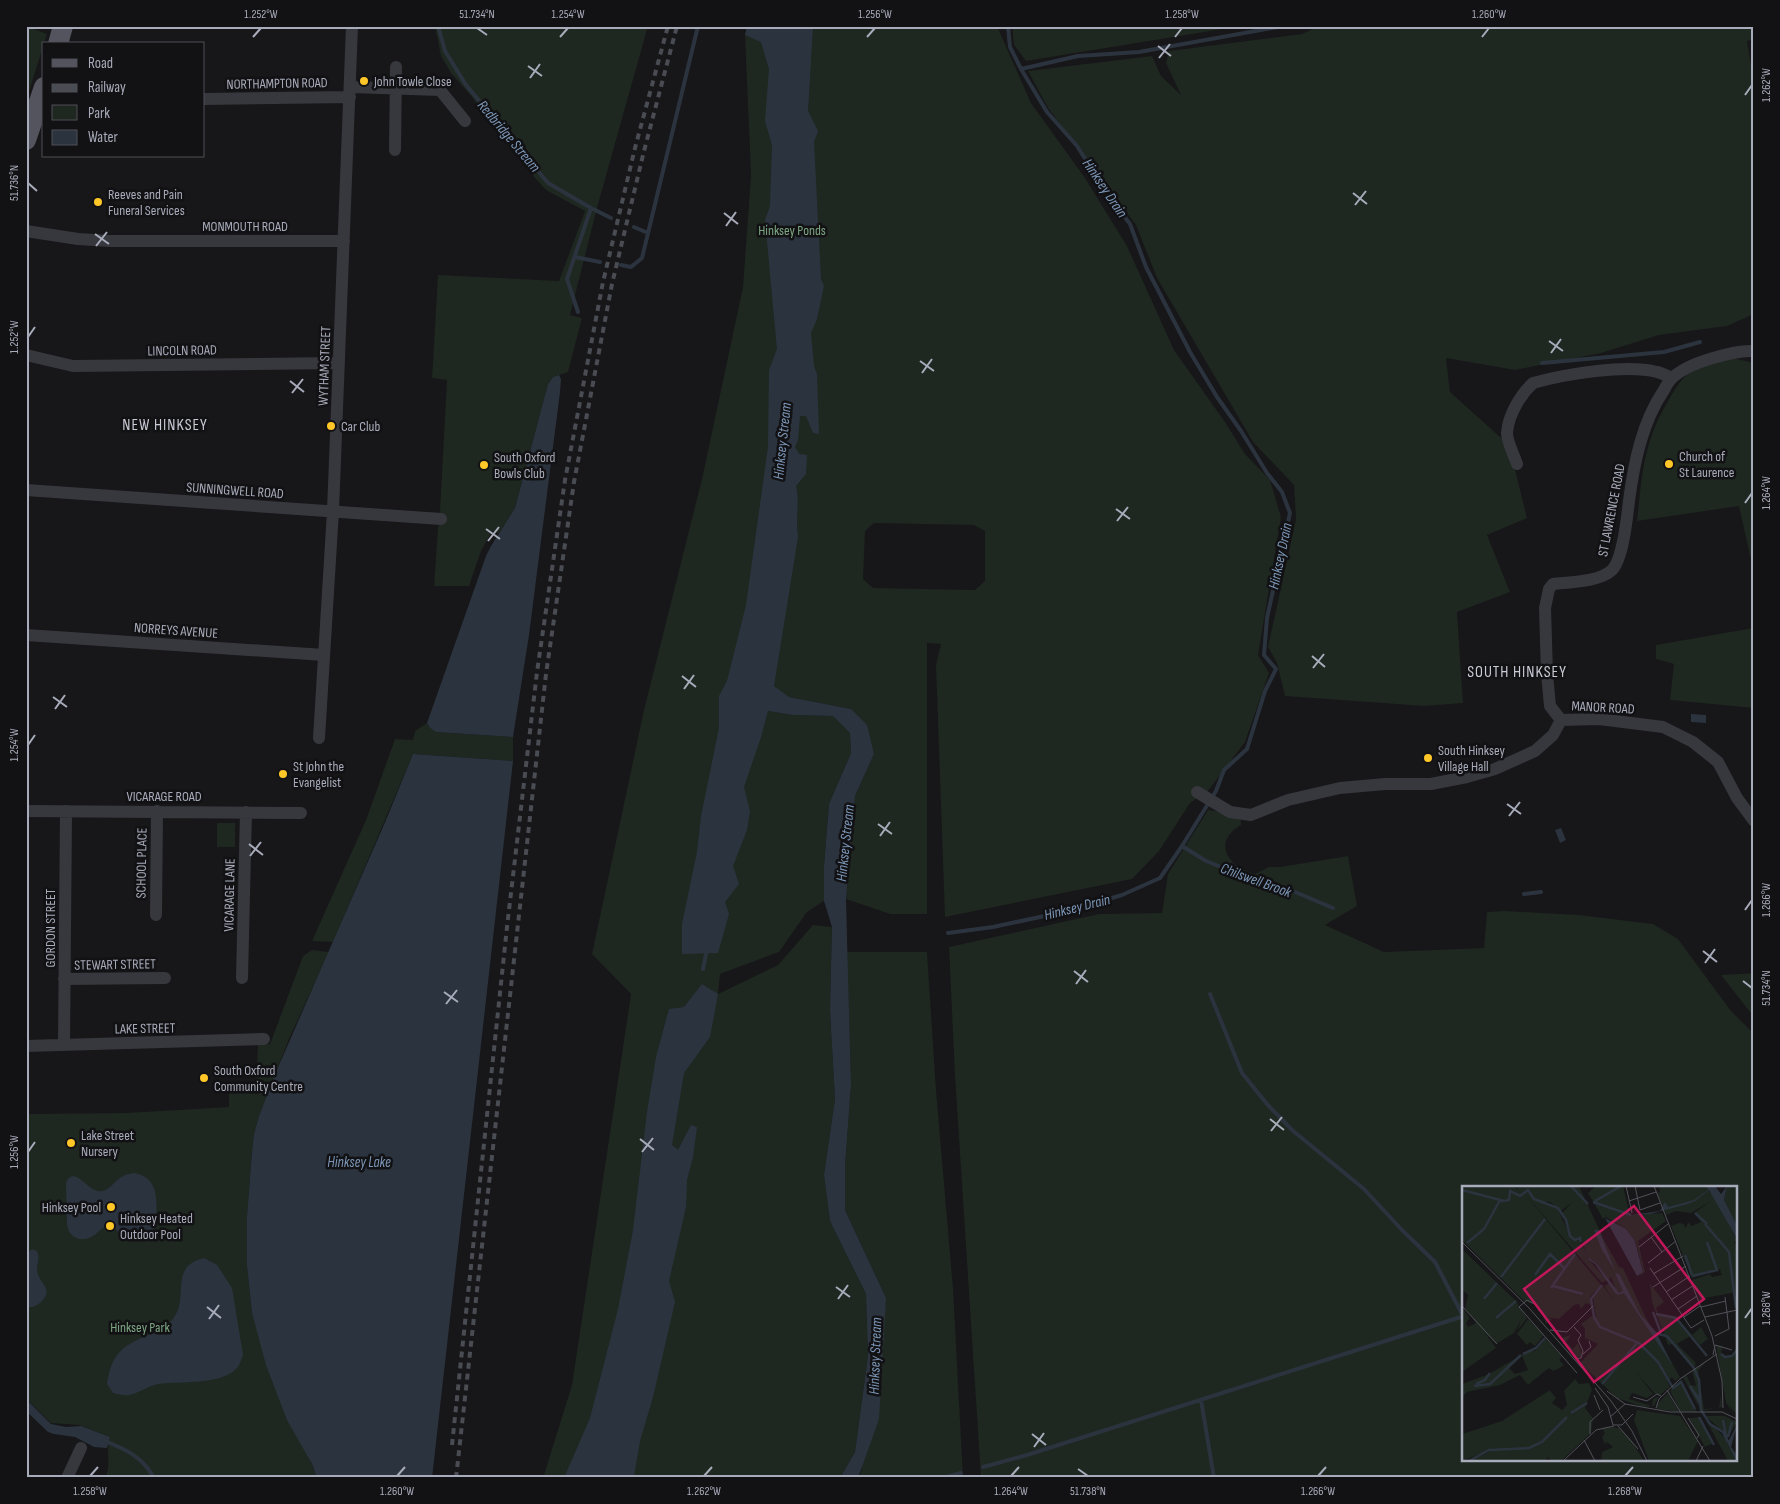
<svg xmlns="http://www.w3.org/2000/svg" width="1780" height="1504" font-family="'Sofia Sans Condensed',sans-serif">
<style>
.green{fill:#1e2720;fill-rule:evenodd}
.water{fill:#2b343e}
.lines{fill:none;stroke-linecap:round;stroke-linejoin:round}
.stream{stroke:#2b343e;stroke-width:4}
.minor{stroke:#37383e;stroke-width:12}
.primary{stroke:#53545d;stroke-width:20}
.rail{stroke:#4a4c53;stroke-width:4;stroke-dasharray:6 5;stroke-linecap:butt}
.ticks{fill:none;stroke:#a8acba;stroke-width:2}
.poi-dot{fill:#ffc728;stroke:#121114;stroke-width:2}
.labels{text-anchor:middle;stroke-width:5;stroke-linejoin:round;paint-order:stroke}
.poi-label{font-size:14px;fill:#a8acba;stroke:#121114;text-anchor:start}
.street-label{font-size:14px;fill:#a8acba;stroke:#121114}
.park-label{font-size:14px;fill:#7da683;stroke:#121114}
.water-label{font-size:15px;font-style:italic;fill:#7c97b7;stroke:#121114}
.quarter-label{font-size:16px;letter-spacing:1px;fill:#c9cbd5;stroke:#121114}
.inset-river{fill:none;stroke:#2b343e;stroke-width:2.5}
.inset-road{fill:none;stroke:#515259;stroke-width:1}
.view{fill:#c2185b;fill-opacity:0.15;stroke:#c2185b;stroke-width:2.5}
.inset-edge{fill:none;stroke:#a8acba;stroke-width:2.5}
.neatline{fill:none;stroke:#a8acba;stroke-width:2}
.ticks-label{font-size:12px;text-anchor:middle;fill:#a8acba}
</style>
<rect width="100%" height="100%" fill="#171619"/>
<path class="green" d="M 26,26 L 47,34 L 26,101 Z
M 435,26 L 648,26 L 597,208 L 570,315 L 582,318 L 568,372 L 553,377 L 548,384 L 515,508 L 499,533 L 492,531 L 481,551 L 469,586 L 434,586 L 438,528 L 441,519 L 440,510 L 447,380 L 432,378 L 438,275 L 559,281 L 585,211 L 546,190 L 535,178 L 524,163 L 497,131 L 472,97 L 451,73 L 441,56 Z
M 747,26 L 997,26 L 1031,103 L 1085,178 L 1127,246 L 1174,350 L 1225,422 L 1245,454 L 1270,480 L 1281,517 L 1258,655 L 1269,673 L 1245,742 L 1208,791 L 1190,803 L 1159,851 L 1132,879 L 945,917 L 936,665 L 941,644 L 927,643 L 927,914 L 890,914 L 846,899 L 855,796 L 874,754 L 851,709 L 789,697 L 774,687 L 768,711 L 793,715 L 833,716 L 850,733 L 851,753 L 829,804 L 824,866 L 824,901 L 807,912 L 779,952 L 720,974 L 718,994 L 778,965 L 813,925 L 832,927 L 830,1010 L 835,1099 L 824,1175 L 830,1221 L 866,1294 L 868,1357 L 855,1452 L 840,1478 L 543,1478 L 572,1385 L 631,994 L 592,954 L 644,710 L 702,479 L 743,287 L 751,175 L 745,35 ZM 874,523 L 974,525 L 985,531 L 985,581 L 975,590 L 873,588 L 863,579 L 865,531 Z
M 1012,26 L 1241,26 L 1026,61 L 1014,45 Z
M 1319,26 L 1754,26 L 1754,39 L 1747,41 L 1754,85 L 1754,314 L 1727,326 L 1659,335 L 1601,353 L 1515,370 L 1446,358 L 1450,392 L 1509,445 L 1527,518 L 1487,535 L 1510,592 L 1457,612 L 1463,703 L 1424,706 L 1285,696 L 1277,663 L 1268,647 L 1296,519 L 1294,485 L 1253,442 L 1157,278 L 1136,225 L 1048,108 L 1028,71 L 1152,56 L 1161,76 L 1181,95 L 1166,63 L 1169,51 L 1302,34 Z
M 1733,358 L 1754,363 L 1754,708 L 1670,700 L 1674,664 L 1656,659 L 1656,645 L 1753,628 L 1751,560 L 1739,506 L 1637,521 C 1642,476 1643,443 1667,403 C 1674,390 1681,378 1693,370 C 1701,364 1723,361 1733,358 Z
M 427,723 L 430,728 L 436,732 L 513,737 L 513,761 L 413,754 L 333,942 L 312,941 L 366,820 L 395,739 L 413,740 L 415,731 Z
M 1208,810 L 1240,814 L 1241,825 C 1211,843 1229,867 1255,874 L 1269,867 L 1280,867 L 1348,856 L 1357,906 L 1325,925 L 1384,952 L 1484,948 L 1487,912 L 1505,911 L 1579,915 L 1653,924 L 1678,939 L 1731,1011 L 1754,1034 L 1754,1478 L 981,1478 L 955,1076 L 949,947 L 1099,914 L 1162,913 L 1168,874 ZM 1464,1188 L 1736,1188 L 1736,1460 L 1464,1460 Z
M 217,823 L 235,823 L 235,847 L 217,847 Z
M 312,950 L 329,952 L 289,1039 L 259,1116 L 254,1134 L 252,1152 L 247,1216 L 247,1266 L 252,1313 L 317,1478 L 105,1478 C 112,1463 105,1454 110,1437 L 79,1425 L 51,1423 L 26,1398 L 26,1114 L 126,1113 L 229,1107 L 229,1083 L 256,1083 L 258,1045 L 270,1044 L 303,956 Z
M 847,952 L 927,952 L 936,1090 L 953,1288 L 963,1478 L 858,1478 L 861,1473 L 886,1298 L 845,1210 L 845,1166 L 851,1085 Z
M 1754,973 L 1754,1017 L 1721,975 Z"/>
<path class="water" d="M 747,26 L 813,26 L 808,111 L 818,131 L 814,142 L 821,279 L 824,286 L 817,319 L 811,333 L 814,366 L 817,374 L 819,434 L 813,433 L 806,416 L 800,416 L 798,440 L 795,447 L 799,454 L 807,455 L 806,474 L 796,486 C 800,503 795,520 798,537 L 774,686 L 789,697 L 851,709 L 867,725 L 874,754 L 855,796 L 846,899 L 851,1085 L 845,1166 L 845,1210 L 886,1298 L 879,1419 L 858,1478 L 840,1478 L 855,1452 L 868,1356 L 866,1294 L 830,1221 L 824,1175 L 835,1099 L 830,1010 L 832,927 L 824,901 L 824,866 L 829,804 L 851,753 L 850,733 L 833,716 L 793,715 L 768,711 L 761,737 L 744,787 L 750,811 L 747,830 L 733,866 L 739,884 L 725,902 L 729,914 L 718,953 L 682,954 L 682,924 L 697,852 L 701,816 L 719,728 L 719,696 L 727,681 L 746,605 L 768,447 L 769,370 L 777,349 L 765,220 L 770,206 L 772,145 L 765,121 L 769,69 L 761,42 L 745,35 Z
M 559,375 L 561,379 L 560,392 L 529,635 L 513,737 L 436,732 L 430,728 L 427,723 L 486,556 L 491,546 L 515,508 L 548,384 L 553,377 Z
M 1691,714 L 1706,715 L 1706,723 L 1691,722 Z
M 413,754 L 513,761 L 432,1478 L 317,1478 L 312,1464 L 287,1420 L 266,1365 L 252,1313 L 247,1266 L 247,1216 L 252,1152 L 254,1134 L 259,1116 L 276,1072 L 386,820 Z
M 1561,828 L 1566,840 L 1560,843 L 1555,830 Z
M 702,984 L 718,994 L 710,1037 L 684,1073 L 672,1145 L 678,1150 L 691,1125 L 697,1127 L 693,1157 L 687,1180 L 686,1207 L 669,1281 L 675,1302 L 653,1397 L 640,1441 L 634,1476 L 633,1478 L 564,1478 L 590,1418 L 618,1309 L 633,1230 L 647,1112 L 656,1057 L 669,1009 L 684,1007 Z
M 134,1173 C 162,1178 156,1205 156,1227 L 145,1237 L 124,1237 L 113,1227 C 112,1227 105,1227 105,1227 C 100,1229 96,1235 91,1237 C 79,1243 68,1236 67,1224 L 66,1183 C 73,1165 87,1189 97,1191 C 110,1193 113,1181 123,1176 C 126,1174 130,1174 134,1173 Z
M 32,1249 L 37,1251 C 40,1258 37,1263 37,1270 C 38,1284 55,1287 41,1302 C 37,1306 32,1308 26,1307 L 26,1254 Z
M 204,1258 L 217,1265 L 232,1288 L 243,1355 C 241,1360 240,1365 236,1369 C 221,1385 179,1381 158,1384 C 148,1386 139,1393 129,1395 C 124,1396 118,1394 113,1393 L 107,1384 C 112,1351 124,1345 153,1333 C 160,1329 167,1326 172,1320 C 191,1298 167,1267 204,1258 Z
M 26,1399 L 51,1424 L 66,1427 L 81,1426 L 110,1437 L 107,1448 L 94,1447 L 75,1437 L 54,1434 L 48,1432 L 26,1411 Z"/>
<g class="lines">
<path class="stream" d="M 438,26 L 445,51 L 466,85 L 548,183 L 591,208 L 611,218
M 1021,69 L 1078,56 L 1139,52 L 1278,27 L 1292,26
M 634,227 L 648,233
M 575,257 L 600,262
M 621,265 L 631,267 L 642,258 L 698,26
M 578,312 L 567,279 L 591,208
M 1542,363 L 1664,352 L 1700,342
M 1182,846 L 1206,861 L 1266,885 L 1288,889 L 1333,908
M 1524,894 L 1541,892
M 948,933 L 993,927 L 1068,911 L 1122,895 L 1160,878 L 1182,846 L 1216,791 L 1224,770 L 1247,749 L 1265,691 L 1276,669 L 1264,655 L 1267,618 L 1290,513 L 1282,492 L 1267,473 L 1241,431 L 1217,397 L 1190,352 L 1146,267 L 1130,224 L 1108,195 L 1077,146 L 1047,112 L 1021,69 L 1010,47 L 1008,26
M 703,969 L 707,949
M 1210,994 L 1242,1073 L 1267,1104 L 1292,1130 L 1364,1189 L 1402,1230 L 1435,1262 L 1463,1316
M 1201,1400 L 1214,1478
M 105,1441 C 125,1449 143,1457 154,1478
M 983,1467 L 1027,1455 L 1464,1316
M 943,1478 L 961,1473"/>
<path class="minor" d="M 351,87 L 440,90 L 465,121
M 204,99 L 350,97
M 395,150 L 396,67
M 26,231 L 78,239 L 110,241 L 344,241
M 26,355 L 73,366 L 339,363
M 1517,464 C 1514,455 1507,442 1507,433 C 1508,415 1521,394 1533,383 C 1565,374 1626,364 1657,372 C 1662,373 1667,376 1672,378
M 26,490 L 441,519
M 26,635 L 324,655
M 1561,720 L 1550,706 L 1547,674 L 1545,608 L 1549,589 L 1553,584 C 1569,582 1600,582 1612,570 C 1623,559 1627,518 1629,501 C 1634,463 1642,422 1664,390 C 1666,386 1669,381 1672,378 C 1683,368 1699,362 1713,358 C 1726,354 1740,350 1754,351
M 1561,720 L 1599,719 L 1663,727 L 1693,742 L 1718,762 L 1737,798 L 1754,821
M 319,738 L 333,511 L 352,26
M 1197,792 L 1230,812 L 1251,815 L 1288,800 L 1340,788 L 1385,784 L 1431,784 L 1467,777 L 1495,769 L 1535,751 L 1553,735 L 1561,720
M 26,811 L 301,813
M 156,915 L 157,811
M 242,978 L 246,812
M 64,979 L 165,978
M 64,1045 L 66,811
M 26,1046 L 264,1039
M 67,1478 L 81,1448"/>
<path class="primary" d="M 58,44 L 63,26
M 26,140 L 44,87"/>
<path class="rail" d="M 452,1445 L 507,927 L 537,672 L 565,480 L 603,282 L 635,148 L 668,26
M 456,1478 L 546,674 L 574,482 L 612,284 L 644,151 L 677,26"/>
</g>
<path class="ticks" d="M 477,28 L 487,35M 253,37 L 261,28M 560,37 L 568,28M 867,37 L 875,28M 1175,37 L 1182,28M 1482,37 L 1489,28M 1158,46 L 1171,56M 1159,58 L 1170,44M 528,66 L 542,76M 530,78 L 540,64M 1745,95 L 1752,85M 28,183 L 37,191M 1353,193 L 1367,204M 1355,205 L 1366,191M 724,213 L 738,224M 726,226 L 736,212M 95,234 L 109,244M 96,246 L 107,232M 28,337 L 35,327M 1549,341 L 1563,351M 1551,353 L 1561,339M 920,361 L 934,371M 922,373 L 932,359M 290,381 L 304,392M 292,393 L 303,379M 1745,503 L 1752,493M 1116,509 L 1130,519M 1117,521 L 1128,507M 486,529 L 500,539M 488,541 L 499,527M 1312,656 L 1325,667M 1313,668 L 1324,654M 682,676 L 696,687M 684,689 L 694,675M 53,697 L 67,707M 55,709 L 65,695M 28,745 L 35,735M 1507,804 L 1521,814M 1509,816 L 1520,802M 878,824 L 892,834M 880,836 L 890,822M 249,844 L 263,855M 250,856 L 261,842M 1745,910 L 1752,900M 1703,951 L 1717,962M 1705,963 L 1715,949M 1074,971 L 1088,982M 1743,981 L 1752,988M 1076,984 L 1086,970M 444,992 L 458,1002M 446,1004 L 457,990M 1270,1119 L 1284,1130M 1271,1131 L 1282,1117M 640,1139 L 654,1150M 28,1152 L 35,1142M 642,1152 L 653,1138M 836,1287 L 850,1297M 838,1299 L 848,1285M 207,1307 L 221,1318M 1745,1318 L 1752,1308M 209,1319 L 219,1305M 1032,1434 L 1046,1445M 1034,1447 L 1044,1433M 1078,1469 L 1088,1476M 90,1476 L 98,1467M 397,1476 L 405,1467M 704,1476 L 712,1467M 1011,1476 L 1019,1467M 1318,1476 L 1326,1467M 1625,1476 L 1633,1467"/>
<g class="poi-dot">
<circle cx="364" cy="81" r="5"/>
<circle cx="98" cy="202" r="5"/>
<circle cx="331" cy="426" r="5"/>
<circle cx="1669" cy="464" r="5"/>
<circle cx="484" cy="465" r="5"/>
<circle cx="1428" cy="758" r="5"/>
<circle cx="283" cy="774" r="5"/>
<circle cx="204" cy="1078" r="5"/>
<circle cx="71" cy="1143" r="5"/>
<circle cx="111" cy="1207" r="5"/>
<circle cx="110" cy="1226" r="5"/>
</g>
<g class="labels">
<g class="poi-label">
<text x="374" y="86">John Towle Close</text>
<text x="108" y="199">Reeves and Pain<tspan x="108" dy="16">Funeral Services</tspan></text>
<text x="341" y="431">Car Club</text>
<text x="1679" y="461">Church of<tspan x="1679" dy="16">St Laurence</tspan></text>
<text x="494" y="462">South Oxford<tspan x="494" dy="16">Bowls Club</tspan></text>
<text x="1438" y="755">South Hinksey<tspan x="1438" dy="16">Village Hall</tspan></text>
<text x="293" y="771">St John the<tspan x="293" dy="16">Evangelist</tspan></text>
<text x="214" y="1075">South Oxford<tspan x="214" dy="16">Community Centre</tspan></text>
<text x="81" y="1140">Lake Street<tspan x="81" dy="16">Nursery</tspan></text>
<text x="101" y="1212" text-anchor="end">Hinksey Pool</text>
<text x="120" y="1223">Hinksey Heated<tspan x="120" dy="16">Outdoor Pool</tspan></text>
</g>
<g class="street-label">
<text transform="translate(277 83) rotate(-1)" y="5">NORTHAMPTON ROAD</text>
<text x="245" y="231">MONMOUTH ROAD</text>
<text transform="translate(182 350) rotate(-1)" y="5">LINCOLN ROAD</text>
<text transform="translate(324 366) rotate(-88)" y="5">WYTHAM STREET</text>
<text transform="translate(235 490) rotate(4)" y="5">SUNNINGWELL ROAD</text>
<text transform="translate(1611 510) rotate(-79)" y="5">ST LAWRENCE ROAD</text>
<text transform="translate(176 630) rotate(4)" y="5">NORREYS AVENUE</text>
<text transform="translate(1603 707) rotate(3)" y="5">MANOR ROAD</text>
<text x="164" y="801">VICARAGE ROAD</text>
<text transform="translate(141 863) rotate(-89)" y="5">SCHOOL PLACE</text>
<text transform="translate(229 895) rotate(-89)" y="5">VICARAGE LANE</text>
<text transform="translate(50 928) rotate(-90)" y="5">GORDON STREET</text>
<text transform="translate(115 964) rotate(-1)" y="5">STEWART STREET</text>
<text transform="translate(145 1028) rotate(-1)" y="5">LAKE STREET</text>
</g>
<g class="park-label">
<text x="792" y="235">Hinksey Ponds</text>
<text x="140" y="1332">Hinksey Park</text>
</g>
<g class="water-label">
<text transform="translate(509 136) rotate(50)" y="5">Redbridge Stream</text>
<text transform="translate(1105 188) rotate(56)" y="5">Hinksey Drain</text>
<text transform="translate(782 441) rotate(-84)" y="5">Hinksey Stream</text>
<text transform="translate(1280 556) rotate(-78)" y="5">Hinksey Drain</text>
<text transform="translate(845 843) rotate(-84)" y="5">Hinksey Stream</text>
<text transform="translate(1256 880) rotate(20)" y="5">Chilswell Brook</text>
<text transform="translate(1077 907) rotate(-14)" y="5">Hinksey Drain</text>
<text x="359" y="1167">Hinksey Lake</text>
<text transform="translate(875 1356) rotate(-88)" y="5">Hinksey Stream</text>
</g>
<g class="quarter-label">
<text x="165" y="430">NEW HINKSEY</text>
<text x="1517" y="677">SOUTH HINKSEY</text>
</g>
</g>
<g transform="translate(1462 1186)">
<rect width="275" height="275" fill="#171619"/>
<path d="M 0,0 L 52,0 L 56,4 L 54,0 L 117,0 L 142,54 L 157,81 L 161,82 L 183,130 L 218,191 L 213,195 L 210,191 L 206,195 L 196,175 L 184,165 L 197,177 L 208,201 L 198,209 L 193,208 L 173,185 L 191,208 L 185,212 L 170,207 L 167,213 L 190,220 L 191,213 L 197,210 L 192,220 L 181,221 L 155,212 L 118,177 L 136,158 L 123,152 L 123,143 L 119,138 L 130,130 L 134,132 L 131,111 L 141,100 L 154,117 L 142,100 L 148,97 L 153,107 L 156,109 L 162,106 L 155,107 L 149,91 L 147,94 L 136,79 L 125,70 L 119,52 L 113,53 L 109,50 L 105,35 L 100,27 L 110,16 L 99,25 L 88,16 L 81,16 L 96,23 L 108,50 L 113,55 L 118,54 L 127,74 L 145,94 L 140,97 L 63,8 L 139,99 L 128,111 L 130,119 L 124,117 L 119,123 L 117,118 L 112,119 L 97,133 L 84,131 L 90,133 L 84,138 L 77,120 L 62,115 L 0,54 ZM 134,0 L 161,0 L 168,29 L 200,27 L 204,35 L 176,55 L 183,86 L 176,91 L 181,85 L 174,56 L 164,43 L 144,31 L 141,33 L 126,7 ZM 197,0 L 243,0 L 253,12 L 275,54 L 272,56 L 275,60 L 275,106 L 238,113 L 230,94 L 248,88 L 250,91 L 260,89 L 259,87 L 258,83 L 230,92 L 209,40 L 217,37 L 222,38 L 223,42 L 227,36 L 229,40 L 239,36 L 232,27 L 249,15 L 229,27 L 214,25 L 204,29 L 195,7 L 198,6 ZM 265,0 L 275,0 L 275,39 L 262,14 ZM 0,63 L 54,115 L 65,132 L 55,145 L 59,134 L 52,147 L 34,158 L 23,147 L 34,162 L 0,186 L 0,121 L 8,132 L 4,137 L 6,141 L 14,137 L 3,122 L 6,109 L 0,104 ZM 188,97 L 202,116 L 194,122 L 196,127 L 212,130 L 230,149 L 239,141 L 246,153 L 238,159 L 230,149 L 215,158 L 233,176 L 234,179 L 230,182 L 210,158 L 206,159 L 190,116 ZM 66,133 L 82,149 L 73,160 L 68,156 L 65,159 L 55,148 ZM 91,145 L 99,152 L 109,149 L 104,156 L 111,163 L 116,157 L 120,169 L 115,173 ZM 84,153 L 100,171 L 97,174 L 102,179 L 98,182 L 91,185 L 87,182 L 66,199 L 58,189 L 38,199 L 5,206 L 0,212 L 0,198 L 27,188 L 66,165 L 73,165 ZM 60,170 L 66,184 L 53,188 L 47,182 ZM 254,159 L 261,161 L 259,166 L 264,171 L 271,169 L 275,161 L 275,229 L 266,218 L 275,232 L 264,217 ZM 245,174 L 236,185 L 242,223 L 257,222 L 259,209 L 260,221 L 239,225 L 221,191 L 225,190 L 229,199 L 234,200 L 230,185 ZM 113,193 L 117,198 L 127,197 L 130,204 L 123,222 L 131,232 L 129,247 L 99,275 L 90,275 L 86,271 L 83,275 L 8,275 L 37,261 L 0,275 L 0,248 L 40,235 L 88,204 L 94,212 L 90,217 L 100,224 L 105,219 L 102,205 ZM 219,194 L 235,226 L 218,225 L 208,205 ZM 206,207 L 217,226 L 195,223 L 195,218 ZM 175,224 L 218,230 L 236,255 L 226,275 L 187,275 L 172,234 ZM 243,230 L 263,230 L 275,236 L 264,254 L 274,275 L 266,275 L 243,232 L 264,253 L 262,246 ZM 238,231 L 252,257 L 243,261 L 227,232 ZM 150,241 L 157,242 L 169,254 L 182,275 L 139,275 L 140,266 L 151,261 L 145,256 L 143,258 L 140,251 L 143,247 L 139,242 Z" fill="#1e2720" fill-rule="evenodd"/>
<path d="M 244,0 L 253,0 L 259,8 L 265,0 L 262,14 L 275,39 L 275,53 L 247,4 L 233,15 L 226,18 L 188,28 L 168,29 L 198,25 L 203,16 L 206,21 L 232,14 L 246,4 ZM 143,32 L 164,43 L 173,55 L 181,86 L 175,90 ZM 132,44 L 137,44 L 153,85 L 140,64 ZM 118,52 L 125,70 L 136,79 L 157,107 L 161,105 L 153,87 L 157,88 L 178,128 L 194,146 L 211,180 L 162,107 L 156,109 L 153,107 L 133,78 L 127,74 ZM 275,239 L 269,261 L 275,269 L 274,275 L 264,254 L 267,254 Z" fill="#2b343e"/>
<path class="inset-river" d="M 109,0 L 126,18M 0,4 L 42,15 L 47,14 L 48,5 L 58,10 L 66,4 L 72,13 L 96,22 L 104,34 L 108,50 L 113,54 L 118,52 L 119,56M 133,15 L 159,0M 131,16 L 169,29M 233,27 L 245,38M 243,38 L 267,66 L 274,122M 5,57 L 22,43 L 38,14M 223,69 L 230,89M 73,89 L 88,68 L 102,82M 230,90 L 255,84 L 245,56M 39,91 L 83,33M 140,99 L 129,113 L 132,131 L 138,141 L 177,157 L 196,176 L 211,202 L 219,196 L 233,223M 91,100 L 121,108M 89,102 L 113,68M 22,113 L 35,97M 191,126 L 199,147M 194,128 L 214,132 L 245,170M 34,132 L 54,115M 192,147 L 205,150 L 232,182 L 237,194 L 239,224 L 248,238 L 261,246 L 266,256M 61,168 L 74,162 L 83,152M 259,168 L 263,171 L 270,170 L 275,164M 14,198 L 23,194 L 28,187M 140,198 L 176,156M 12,200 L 28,198 L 59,169M 228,200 L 239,218M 229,202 L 238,214M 109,227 L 125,217M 237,231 L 252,259M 261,234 L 265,255M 266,251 L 270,236M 7,275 L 27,264 L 67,262 L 80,256 L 105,231"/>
<path class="inset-road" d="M 164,0 L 170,27M 173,0 L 178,24 L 198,17M 192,0 L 250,150 L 260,195 L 261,222M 167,15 L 194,6M 189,51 L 200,66M 0,56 L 67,122 L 149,215 L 170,245 L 185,275M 177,61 L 206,38M 186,77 L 214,55M 188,82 L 229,142 L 242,134M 191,88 L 221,70M 191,101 L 224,80M 204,106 L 228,90M 209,114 L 232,99M 0,120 L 35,158M 239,121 L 264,115M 216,123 L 235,110M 77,125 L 76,120 L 65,114 L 57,121 L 115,187M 222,131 L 238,120M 243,131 L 275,124M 112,141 L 119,149 L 116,154 L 121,165 L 119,172 L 114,173M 88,144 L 105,146 L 131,120M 253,150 L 267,143 L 263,111M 121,168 L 129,161 L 127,155M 251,169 L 253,159 L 270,164M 133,202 L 146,221 L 151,239 L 160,239 L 171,228M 205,204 L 248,275M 145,205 L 163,218M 132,209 L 138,224M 171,211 L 185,215 L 195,208 L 199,210M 194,222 L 197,213 L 218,193 L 255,168M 148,231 L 163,218 L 208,226 L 260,226 L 275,233M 226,232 L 237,249 L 235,252M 156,240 L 176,263M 128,248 L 128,236 L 141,224M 122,254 L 133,275M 101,275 L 134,244 L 152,240M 234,275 L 241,260"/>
<path class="view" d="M 172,20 L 242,113 L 132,196 L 62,103 Z"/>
<rect width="275" height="275" class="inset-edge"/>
</g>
<rect width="1780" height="1504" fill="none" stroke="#121114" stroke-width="55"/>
<rect x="42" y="42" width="162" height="115" fill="#121114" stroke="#4e4f56"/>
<rect x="52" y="59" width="25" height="8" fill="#53545d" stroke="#4e4f56"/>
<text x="88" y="68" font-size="15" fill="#a8acba">Road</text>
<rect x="52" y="84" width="25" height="8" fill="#4a4c53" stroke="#4e4f56"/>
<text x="88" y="92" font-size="15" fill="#a8acba">Railway</text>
<rect x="52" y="105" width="25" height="15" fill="#1e2720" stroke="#4e4f56"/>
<text x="88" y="118" font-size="15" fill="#a8acba">Park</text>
<rect x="52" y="130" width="25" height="15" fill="#2b343e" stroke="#4e4f56"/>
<text x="88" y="142" font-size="15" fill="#a8acba">Water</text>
<rect x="28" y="28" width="1724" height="1448" class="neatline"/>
<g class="ticks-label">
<text x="261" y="18">1.252°W</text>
<text x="477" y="18">51.734°N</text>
<text x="568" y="18">1.254°W</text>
<text x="875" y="18">1.256°W</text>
<text x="1182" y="18">1.258°W</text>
<text x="1489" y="18">1.260°W</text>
<text transform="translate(1766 85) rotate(-90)" y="4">1.262°W</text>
<text transform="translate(14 183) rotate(-90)" y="4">51.736°N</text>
<text transform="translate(14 337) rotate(-90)" y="4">1.252°W</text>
<text transform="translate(1766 493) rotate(-90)" y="4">1.264°W</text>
<text transform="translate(14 745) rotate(-90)" y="4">1.254°W</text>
<text transform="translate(1766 900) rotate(-90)" y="4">1.266°W</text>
<text transform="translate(1766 988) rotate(-90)" y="4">51.734°N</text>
<text transform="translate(14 1152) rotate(-90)" y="4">1.256°W</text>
<text transform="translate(1766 1308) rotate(-90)" y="4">1.268°W</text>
<text x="90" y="1495">1.258°W</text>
<text x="397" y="1495">1.260°W</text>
<text x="704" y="1495">1.262°W</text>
<text x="1011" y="1495">1.264°W</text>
<text x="1088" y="1495">51.738°N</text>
<text x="1318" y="1495">1.266°W</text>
<text x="1625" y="1495">1.268°W</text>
</g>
</svg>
